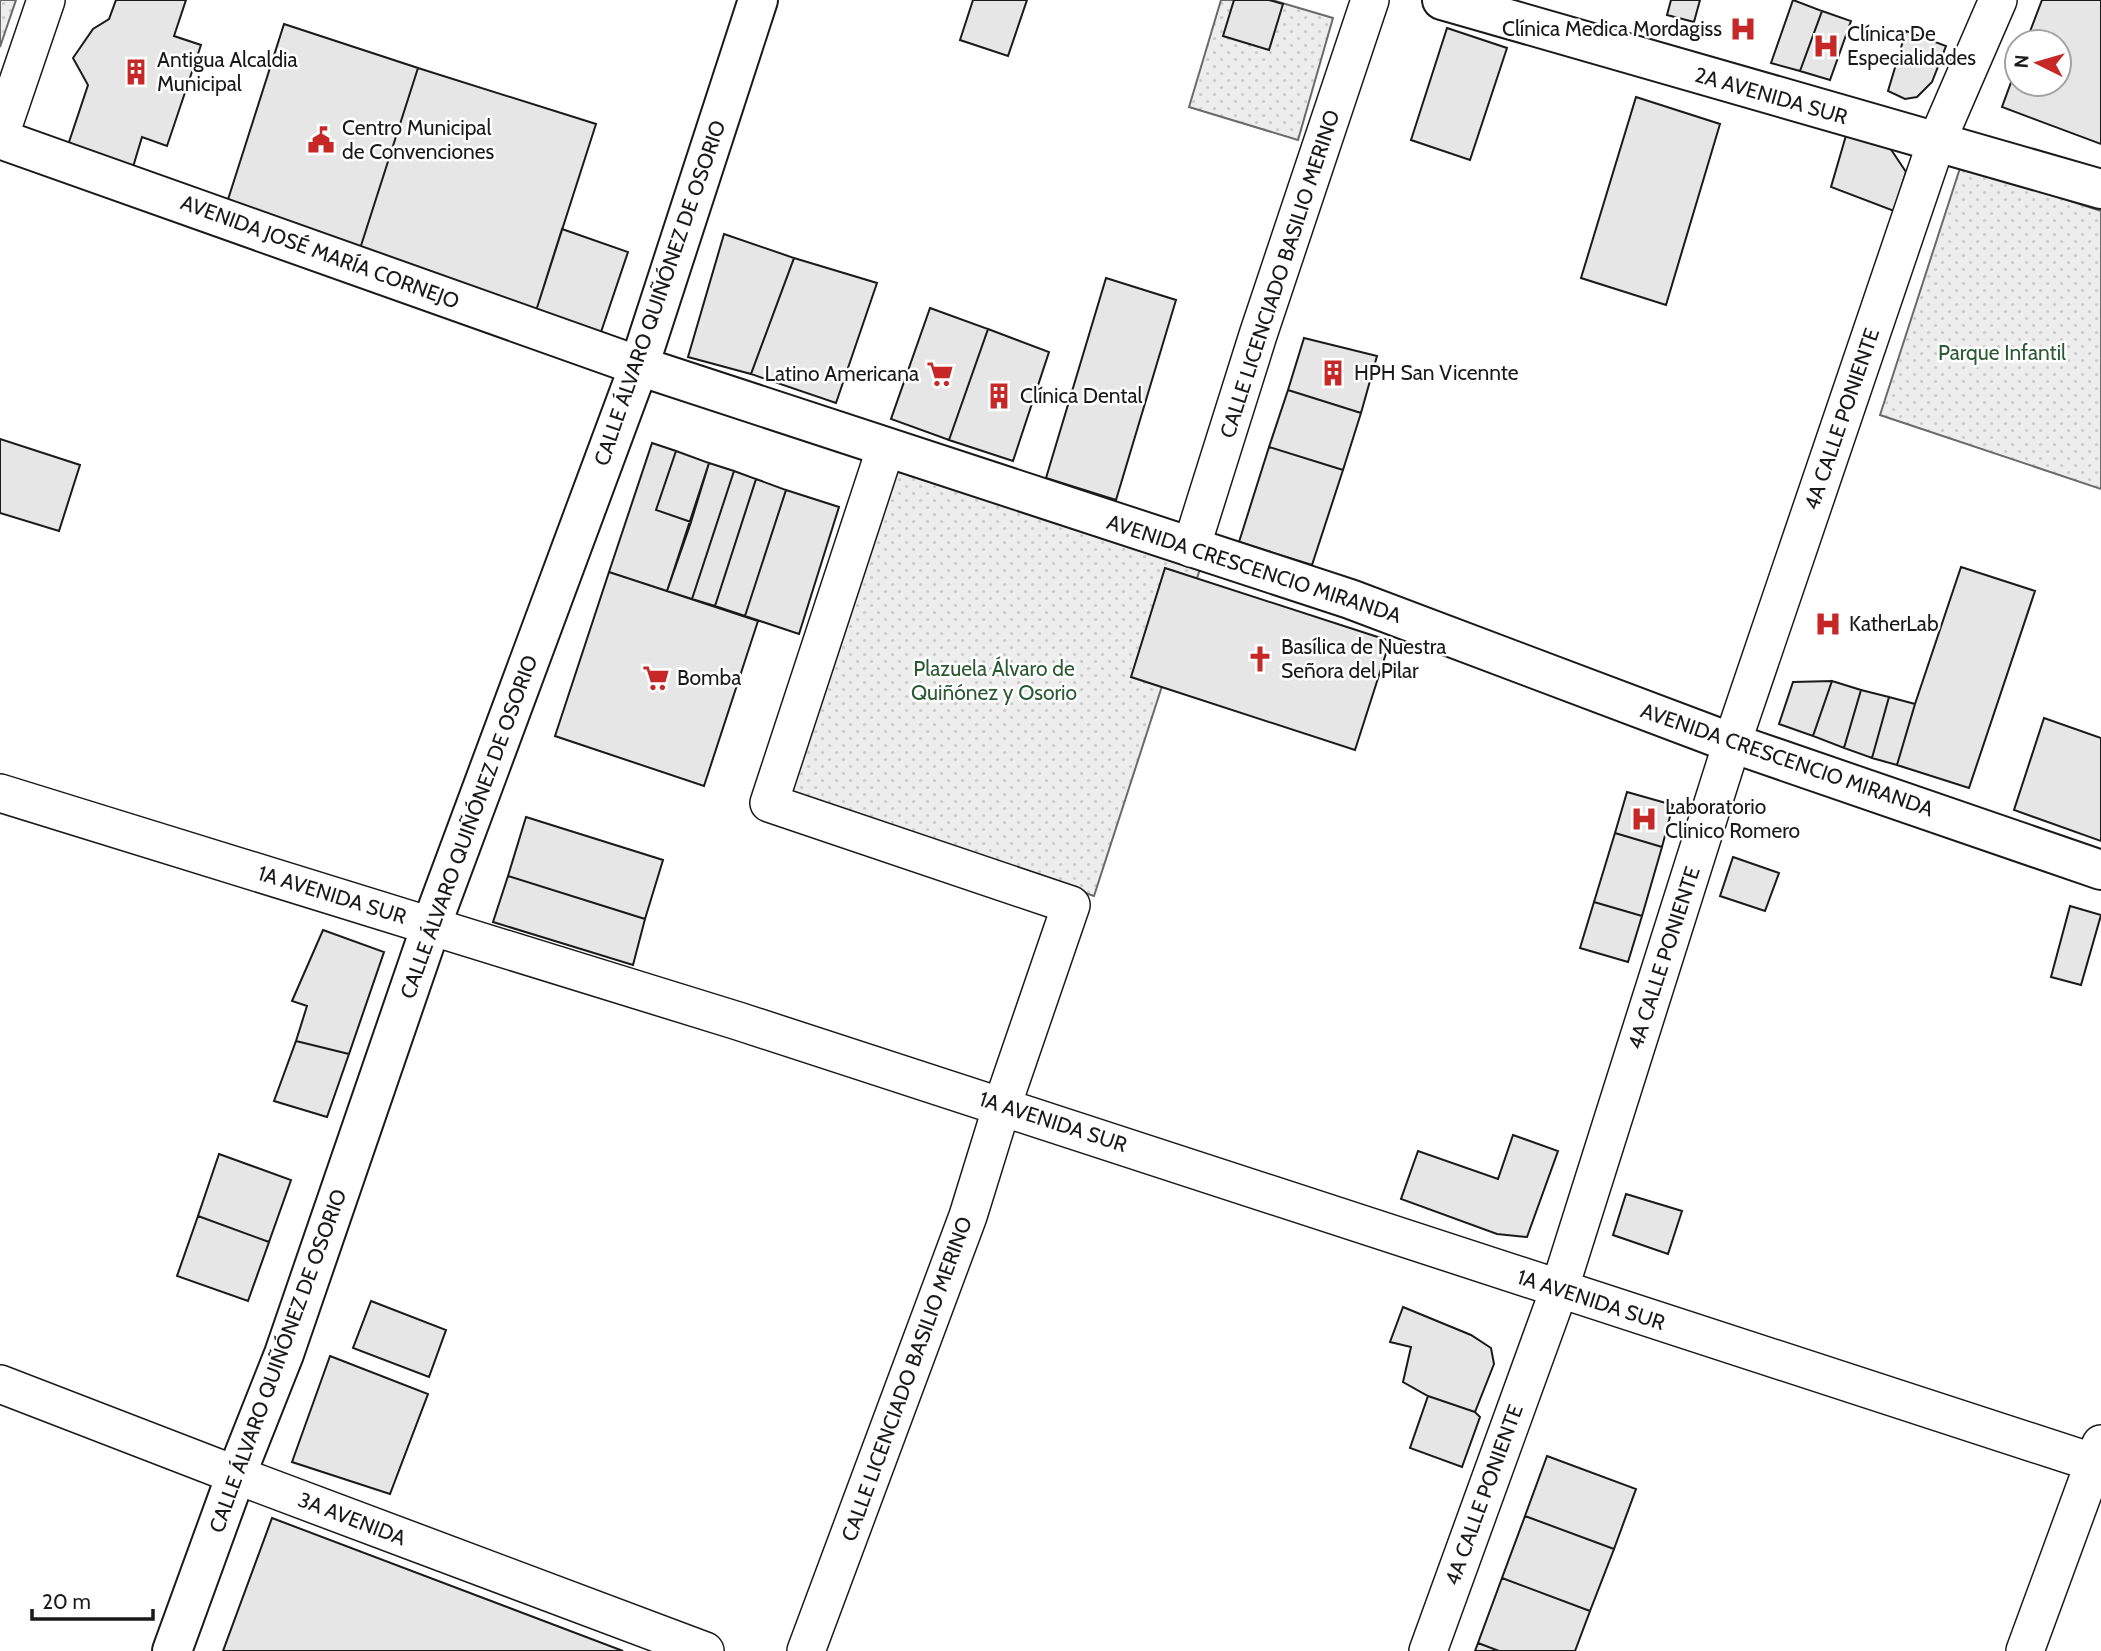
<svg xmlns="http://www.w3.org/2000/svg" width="2101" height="1651" font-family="Cabin,sans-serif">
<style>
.park{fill:url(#park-dots);stroke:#6a6a6a;stroke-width:2}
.building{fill:#e6e6e6;stroke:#1a1a1a;stroke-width:2}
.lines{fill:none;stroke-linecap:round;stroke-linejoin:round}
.street-casing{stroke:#1a1a1a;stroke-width:40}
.secondary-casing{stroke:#1a1a1a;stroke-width:42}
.street{stroke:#fff;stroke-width:37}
.secondary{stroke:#fff;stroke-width:38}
.labels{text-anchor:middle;stroke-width:5;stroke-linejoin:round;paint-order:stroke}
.poi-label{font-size:21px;fill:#1a1a1a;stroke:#fff;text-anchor:start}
.street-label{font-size:21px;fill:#1a1a1a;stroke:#fff}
.park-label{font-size:21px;fill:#2b5a34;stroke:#fff}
</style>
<defs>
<pattern id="park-dots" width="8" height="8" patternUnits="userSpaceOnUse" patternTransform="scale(1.75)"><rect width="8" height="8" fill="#ededed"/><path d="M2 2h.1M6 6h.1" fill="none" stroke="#cbcbcb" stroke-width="1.8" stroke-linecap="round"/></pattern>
</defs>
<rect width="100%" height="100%" fill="#fff"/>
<path class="park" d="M 0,0 L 16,0 L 0,47 Z
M 1221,0 L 1272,0 L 1333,18 L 1298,140 L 1189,107 Z
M 1961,165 L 2101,211 L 2101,489 L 1880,415 Z
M 893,470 L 1200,569 L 1094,896 L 787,793 Z"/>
<path class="building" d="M 116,0 L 186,0 L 174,36 L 201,45 L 167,146 L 142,137 L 133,167 L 68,145 L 88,85 L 73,58 L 93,29 L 109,19 Z
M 973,0 L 1027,0 L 1008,56 L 960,40 Z
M 1234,0 L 1269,0 L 1283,4 L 1269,50 L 1223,36 Z
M 1671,0 L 1700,0 L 1694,22 L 1667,15 Z
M 1793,0 L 1822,11 L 1800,71 L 1771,63 Z
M 2042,0 L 2101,0 L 2101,144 L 2002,107 L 2017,66 L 2017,84 L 2059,84 L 2059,42 L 2026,42 Z
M 1822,11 L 1851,21 L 1830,80 L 1800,71 Z
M 284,24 L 418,68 L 358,255 L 224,212 Z
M 1447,28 L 1507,48 L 1470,160 L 1411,140 Z
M 1906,31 L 1946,46 L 1932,82 L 1917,97 L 1905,99 L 1888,91 Z
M 418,68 L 596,124 L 535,314 L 358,255 Z
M 1636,97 L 1720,124 L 1666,305 L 1581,278 Z
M 1847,132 L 1890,148 L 1906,172 L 1894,211 L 1831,187 Z
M 562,229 L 628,252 L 600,335 L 535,314 Z
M 724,234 L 794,258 L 751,374 L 688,357 Z
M 794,258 L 877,283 L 836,403 L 751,374 Z
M 1106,278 L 1176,300 L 1116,500 L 1046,478 Z
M 930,308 L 988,329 L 949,440 L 891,419 Z
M 988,329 L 1049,352 L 1013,461 L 949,440 Z
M 1304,338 L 1377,356 L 1361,413 L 1288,390 Z
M 1288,390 L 1361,413 L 1343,470 L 1269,447 Z
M 0,439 L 80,465 L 59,531 L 0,513 Z
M 652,443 L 676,451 L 656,510 L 691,522 L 667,591 L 609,572 Z
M 1269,447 L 1343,470 L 1312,565 L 1239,542 Z
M 676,451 L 709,463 L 691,522 L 656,510 Z
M 709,463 L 734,471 L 692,599 L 667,591 Z
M 734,471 L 756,479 L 715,606 L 692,599 Z
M 756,479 L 786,490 L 745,616 L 715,606 Z
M 786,490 L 839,507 L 799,634 L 745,616 Z
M 1961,567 L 2035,591 L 1969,788 L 1897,765 L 1915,704 Z
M 1165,568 L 1390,641 L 1355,750 L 1131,677 Z
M 609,572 L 758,621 L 704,786 L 555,736 Z
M 1832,681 L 1813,736 L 1779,724 L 1793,682 Z
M 1832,681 L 1861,690 L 1844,748 L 1813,736 Z
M 1861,690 L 1889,697 L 1872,758 L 1844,748 Z
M 1889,697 L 1915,704 L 1897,765 L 1872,758 Z
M 2044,718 L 2101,738 L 2101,841 L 2014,810 Z
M 1627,792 L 1673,805 L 1662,847 L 1615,833 Z
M 526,817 L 663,860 L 645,919 L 508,876 Z
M 1615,833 L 1662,847 L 1642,916 L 1594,902 Z
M 1733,857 L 1779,873 L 1765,911 L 1720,896 Z
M 508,876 L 645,919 L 633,965 L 493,922 Z
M 1594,902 L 1642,916 L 1628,962 L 1580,948 Z
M 2070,906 L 2101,915 L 2081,985 L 2051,977 Z
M 323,930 L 384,952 L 349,1054 L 296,1041 L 307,1006 L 292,1001 Z
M 296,1041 L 349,1054 L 327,1117 L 274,1101 Z
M 1513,1135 L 1558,1151 L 1527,1237 L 1497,1234 L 1401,1199 L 1418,1151 L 1498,1179 Z
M 219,1154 L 291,1180 L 269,1242 L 198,1216 Z
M 1626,1194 L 1682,1211 L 1668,1254 L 1613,1235 Z
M 198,1216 L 269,1242 L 248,1301 L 177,1276 Z
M 371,1301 L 446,1330 L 429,1377 L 353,1348 Z
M 1403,1307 L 1471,1335 L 1491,1348 L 1494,1364 L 1475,1412 L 1428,1396 L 1403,1382 L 1411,1347 L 1390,1342 Z
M 330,1356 L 428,1394 L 390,1494 L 292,1462 Z
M 1428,1396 L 1475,1412 L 1480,1417 L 1462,1467 L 1410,1448 Z
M 1547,1456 L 1636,1489 L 1614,1549 L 1525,1516 Z
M 1525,1516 L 1614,1549 L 1590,1611 L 1502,1578 Z
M 272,1518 L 623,1651 L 223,1651 Z
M 1502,1578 L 1590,1611 L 1575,1651 L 1499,1651 L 1478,1643 Z
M 1478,1643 L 1499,1651 L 1475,1651 Z"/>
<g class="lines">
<g class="street-casing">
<path id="street" d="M 0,135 L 46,0
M 1191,548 L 1258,335 L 1370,0
M 0,793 L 738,1021 L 2101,1465
M 0,1384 L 236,1475 L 705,1651
M 806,1651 L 968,1216 L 1002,1106 L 1071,905 L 769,803 L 886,447
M 1428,1651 L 1559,1290 L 1732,743 L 1936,143 L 1998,0
M 2025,1651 L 2101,1444"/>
</g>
<g class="secondary-casing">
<path id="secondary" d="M 1442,0 L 2101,189
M 0,139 L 639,366 L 1350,599 L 1732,743 L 2101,870
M 172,1651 L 236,1475 L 284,1354 L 431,926 L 639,366 L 758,0"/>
</g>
<use href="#street" class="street"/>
<use href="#secondary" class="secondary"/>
</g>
<defs>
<g id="hospital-bare" transform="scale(2.1)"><path d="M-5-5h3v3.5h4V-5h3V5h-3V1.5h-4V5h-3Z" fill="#c62828" stroke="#fff" stroke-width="2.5" paint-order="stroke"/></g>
<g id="building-bare" transform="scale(2.1)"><path d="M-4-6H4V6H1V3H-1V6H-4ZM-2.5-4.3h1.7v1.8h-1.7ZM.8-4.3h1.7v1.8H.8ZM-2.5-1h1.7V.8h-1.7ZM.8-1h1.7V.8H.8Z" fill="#c62828" stroke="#fff" stroke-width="2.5" paint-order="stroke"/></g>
<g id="civic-bare" transform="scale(2.1)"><path d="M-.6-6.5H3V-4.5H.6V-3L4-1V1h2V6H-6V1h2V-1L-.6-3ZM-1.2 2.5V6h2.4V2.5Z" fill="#c62828" stroke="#fff" stroke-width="2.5" paint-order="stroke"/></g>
<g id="supermarket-bare" transform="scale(2.1)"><path d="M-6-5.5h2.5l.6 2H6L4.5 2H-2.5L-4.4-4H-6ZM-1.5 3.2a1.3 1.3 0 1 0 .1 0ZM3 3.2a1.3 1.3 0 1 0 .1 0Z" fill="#c62828" stroke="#fff" stroke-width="2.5" paint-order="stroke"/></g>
<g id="church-bare" transform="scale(2.1)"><path d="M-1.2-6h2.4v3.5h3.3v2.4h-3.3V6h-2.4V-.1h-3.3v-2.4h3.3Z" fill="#c62828" stroke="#fff" stroke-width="2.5" paint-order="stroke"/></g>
</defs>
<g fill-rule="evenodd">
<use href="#hospital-bare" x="1743" y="29"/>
<use href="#hospital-bare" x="1826" y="46"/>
<use href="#building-bare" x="136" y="72"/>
<use href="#civic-bare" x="321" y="140"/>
<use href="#building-bare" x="1333" y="373"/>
<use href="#supermarket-bare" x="940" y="374"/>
<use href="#building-bare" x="999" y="396"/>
<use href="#hospital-bare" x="1828" y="624"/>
<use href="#church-bare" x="1260" y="659"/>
<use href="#supermarket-bare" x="656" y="678"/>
<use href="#hospital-bare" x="1644" y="819"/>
</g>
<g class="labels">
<g class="poi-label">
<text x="1722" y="36" text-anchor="end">Clínica Medica Mordagiss</text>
<text x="1847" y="41">Clínica De<tspan x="1847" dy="24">Especialidades</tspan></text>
<text x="157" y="67">Antigua Alcaldia<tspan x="157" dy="24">Municipal</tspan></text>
<text x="342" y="135">Centro Municipal<tspan x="342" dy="24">de Convenciones</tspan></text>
<text x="1354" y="380">HPH San Vicennte</text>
<text x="919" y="381" text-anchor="end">Latino Americana</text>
<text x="1020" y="403">Clínica Dental</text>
<text x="1849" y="631">KatherLab</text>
<text x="1281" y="654">Basílica de Nuestra<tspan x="1281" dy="24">Señora del Pilar</tspan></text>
<text x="677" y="685">Bomba</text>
<text x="1665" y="814">Laboratorio<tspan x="1665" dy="24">Clinico Romero</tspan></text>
</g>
<g class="street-label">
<text transform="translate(1771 96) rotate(16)" y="7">2A AVENIDA SUR</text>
<text transform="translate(320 252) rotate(20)" y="7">AVENIDA JOSÉ MARÍA CORNEJO</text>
<text transform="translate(1280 274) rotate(-72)" y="7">CALLE LICENCIADO BASILIO MERINO</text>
<text transform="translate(660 293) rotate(-71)" y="7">CALLE ÁLVARO QUIÑÓNEZ DE OSORIO</text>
<text transform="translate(1842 419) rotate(-71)" y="7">4A CALLE PONIENTE</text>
<text transform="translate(1254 569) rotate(18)" y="7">AVENIDA CRESCENCIO MIRANDA</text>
<text transform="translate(1787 760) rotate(19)" y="7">AVENIDA CRESCENCIO MIRANDA</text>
<text transform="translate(469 827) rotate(-70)" y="7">CALLE ÁLVARO QUIÑÓNEZ DE OSORIO</text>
<text transform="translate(332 895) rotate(17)" y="7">1A AVENIDA SUR</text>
<text transform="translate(1664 958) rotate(-72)" y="7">4A CALLE PONIENTE</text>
<text transform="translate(1053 1122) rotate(18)" y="7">1A AVENIDA SUR</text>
<text transform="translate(1591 1300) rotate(18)" y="7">1A AVENIDA SUR</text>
<text transform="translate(278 1361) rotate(-70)" y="7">CALLE ÁLVARO QUIÑÓNEZ DE OSORIO</text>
<text transform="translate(907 1379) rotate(-70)" y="7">CALLE LICENCIADO BASILIO MERINO</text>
<text transform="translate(1484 1495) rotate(-70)" y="7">4A CALLE PONIENTE</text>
<text transform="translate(352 1519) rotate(21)" y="7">3A AVENIDA</text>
</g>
<g class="park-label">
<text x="2002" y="360">Parque Infantil</text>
<text x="994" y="676">Plazuela Álvaro de<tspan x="994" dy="24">Quiñónez y Osorio</tspan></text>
</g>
</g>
<g transform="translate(2038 63) rotate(275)"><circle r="33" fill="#ffffff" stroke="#a3a3a3" stroke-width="2"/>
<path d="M0-5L12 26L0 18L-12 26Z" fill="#c62828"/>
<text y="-10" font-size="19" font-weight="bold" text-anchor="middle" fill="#1a1a1a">N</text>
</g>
<path d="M32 1609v10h121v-10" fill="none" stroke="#1a1a1a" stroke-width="3.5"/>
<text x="42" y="1609" font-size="21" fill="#1a1a1a" stroke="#ffffff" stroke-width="5" paint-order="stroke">20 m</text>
</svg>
